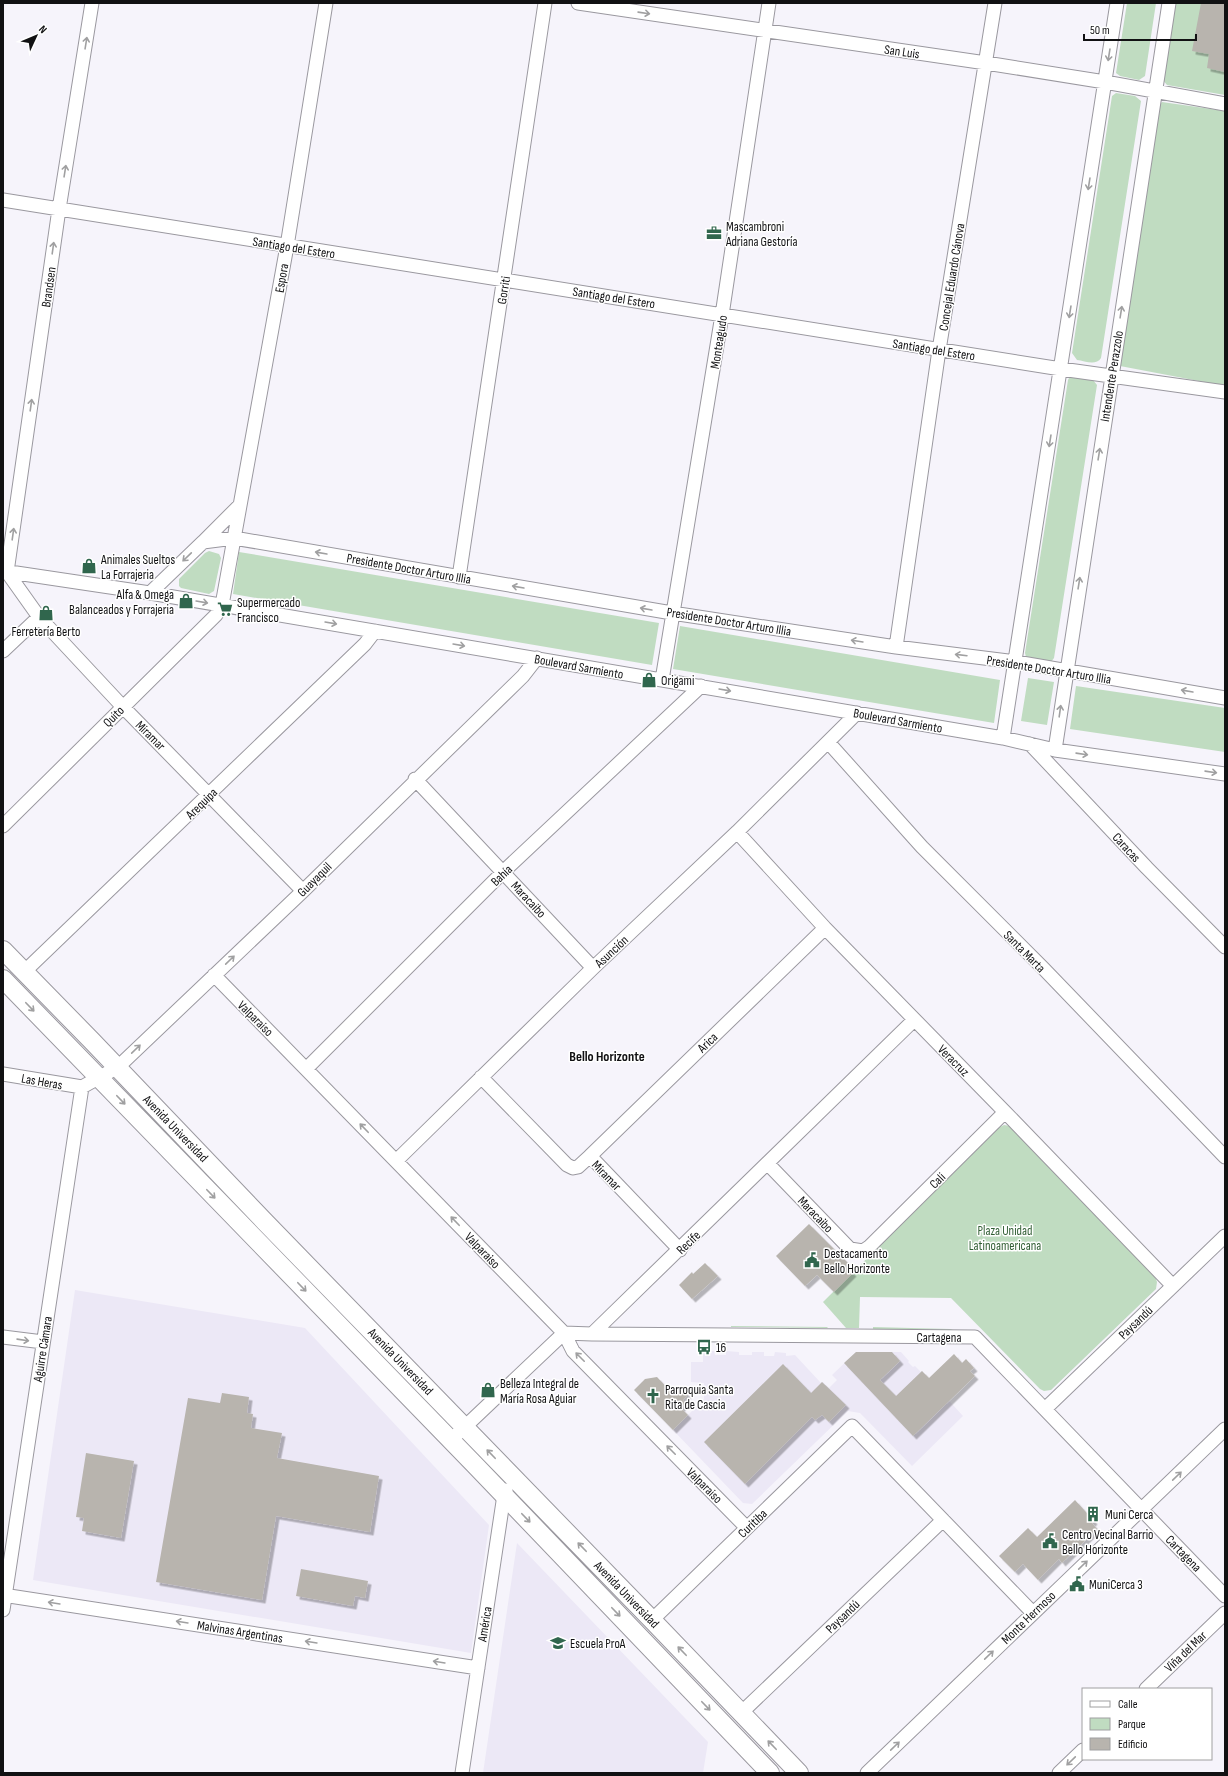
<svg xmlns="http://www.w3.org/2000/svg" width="1228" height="1776" font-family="'Sofia Sans Condensed',sans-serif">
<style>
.built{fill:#ece8f6}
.green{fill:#c0dcc1}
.building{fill:#b8b4ae;filter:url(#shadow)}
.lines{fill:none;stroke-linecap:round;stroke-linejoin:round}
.minor-casing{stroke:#9a989f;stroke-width:15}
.secondary-casing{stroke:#9a989f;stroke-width:20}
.minor{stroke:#fff;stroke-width:13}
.secondary{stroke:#fff;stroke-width:18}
.oneway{stroke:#a0a0a1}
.labels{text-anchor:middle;stroke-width:3;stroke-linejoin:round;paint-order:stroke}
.street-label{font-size:13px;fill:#111113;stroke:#fff}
.poi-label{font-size:13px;fill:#111113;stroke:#fff;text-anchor:start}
.park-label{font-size:13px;fill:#305d33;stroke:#fff}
.neighbourhood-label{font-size:14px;font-weight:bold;fill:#111113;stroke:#fff}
</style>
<defs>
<filter id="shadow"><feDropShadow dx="3.5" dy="3.5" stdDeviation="0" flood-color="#0004"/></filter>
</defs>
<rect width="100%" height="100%" fill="#f6f4fb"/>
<path class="built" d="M 75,1290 L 305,1328 L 489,1525 L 471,1653 L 33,1580 Z
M 703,1351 L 714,1351 L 715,1355 L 726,1355 L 726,1351 L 739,1352 L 739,1355 L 752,1355 L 752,1352 L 764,1352 L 764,1356 L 774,1356 L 775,1352 L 786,1353 L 786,1356 L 795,1355 L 821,1383 L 823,1382 L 829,1388 L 837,1380 L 832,1375 L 856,1352 L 862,1352 L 865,1355 L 868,1352 L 901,1352 L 909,1361 L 908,1362 L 913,1367 L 915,1366 L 921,1372 L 922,1371 L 963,1416 L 912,1466 L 860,1413 L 848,1411 L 752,1504 L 743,1503 L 673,1430 L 704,1399 L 704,1383 L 691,1382 L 691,1362 L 703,1362 Z
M 517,1543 L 708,1742 L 703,1773 L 483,1773 Z"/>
<path class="green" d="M 1127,3 L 1156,3 L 1145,76 L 1139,80 L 1120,76 L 1116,73 Z
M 1171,3 L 1225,3 L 1225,95 L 1167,85 L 1162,79 Z
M 1116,93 L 1135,96 L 1141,101 L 1101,358 C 1096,366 1085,361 1077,360 L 1072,353 L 1112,96 Z
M 1162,102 L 1225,111 L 1225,386 L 1120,366 L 1159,105 Z
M 1070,376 L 1093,380 L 1097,385 L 1054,658 L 1051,662 L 1026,657 L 1025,653 L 1068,380 Z
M 209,551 L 219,554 L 221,558 L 214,591 L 209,594 L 181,588 L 179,586 L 179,579 L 205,553 Z
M 239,552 L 659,623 L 652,665 L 233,594 Z
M 680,626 L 1000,680 L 994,723 L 673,669 Z
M 1028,678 L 1054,682 L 1047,725 L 1021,721 Z
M 1076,686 L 1225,708 L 1225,752 L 1070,729 Z
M 1004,1125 L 1010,1126 L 1155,1276 L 1157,1282 L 1156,1289 L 1051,1390 L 1044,1391 L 1040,1389 L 951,1298 L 860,1297 L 859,1328 L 846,1328 L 823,1302 L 998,1128 Z
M 731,1326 L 827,1327 L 828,1328 L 731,1327 Z
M 873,1327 L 950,1329 L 953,1330 L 873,1329 Z"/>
<path class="building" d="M 1201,3 L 1225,3 L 1225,72 L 1207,68 L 1209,54 L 1192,51 Z
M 809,1224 L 848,1263 L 845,1266 L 853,1273 L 834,1292 L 817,1275 L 805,1286 L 776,1256 Z
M 705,1263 L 718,1276 L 692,1299 L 679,1285 L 692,1272 L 693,1274 Z
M 856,1352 L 892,1352 L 900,1361 L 880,1380 L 896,1396 L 922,1371 L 929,1378 L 954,1354 L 962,1363 L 966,1359 L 974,1368 L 970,1371 L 975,1376 L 913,1436 L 844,1363 Z
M 783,1364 L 811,1393 L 822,1382 L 846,1405 L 829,1422 L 822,1415 L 815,1420 L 812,1417 L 745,1484 L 704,1442 Z
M 657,1377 L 673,1394 L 680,1387 L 688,1395 L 683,1400 L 686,1403 L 681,1408 L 688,1415 L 673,1430 L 634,1390 L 645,1379 Z
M 222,1393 L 249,1397 L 247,1413 L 253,1414 L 251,1428 L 282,1433 L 277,1458 L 379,1476 L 370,1532 L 276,1516 L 262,1600 L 156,1582 L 188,1398 L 220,1403 Z
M 86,1453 L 134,1461 L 121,1538 L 82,1531 L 84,1518 L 76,1517 Z
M 1075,1500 L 1094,1521 L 1092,1523 L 1097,1529 L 1062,1563 L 1059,1559 L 1038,1580 L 1023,1564 L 1015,1572 L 999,1556 L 1028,1528 L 1037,1537 Z
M 301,1569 L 368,1581 L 365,1598 L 355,1596 L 353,1606 L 296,1596 Z"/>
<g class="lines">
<g class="minor-casing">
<path id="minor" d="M 578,3 L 986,63 L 1105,82 L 1225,104
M 3,200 L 1061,369 L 1225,392
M 203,542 L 240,505
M 3,571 L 150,593 L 1003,738 L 1055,750 L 1225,774
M 7,572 L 59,209 L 92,3
M 7,572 L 39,617 L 123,707 L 303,891
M 459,577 L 545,3
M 150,593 L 203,542 L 234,538 L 672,613 L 896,647 L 1016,662 L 1225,698
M 896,647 L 939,350 L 995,3
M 3,651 L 39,617
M 662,680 L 722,315 L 769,3
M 1003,738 L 1117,3
M 828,742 L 922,847 L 1043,968 L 1225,1157
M 1030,744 L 1147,868 L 1225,947
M 1055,750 L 1169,3
M 415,779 L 593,968
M 3,826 L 216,615 L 222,605 L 287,246 L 326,3
M 737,832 L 825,928 L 1005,1112 L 1173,1286
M 24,972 L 365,644 L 375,631
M 214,975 L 564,1333 L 573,1351 L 747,1528
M 306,1069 L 504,871 L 701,686
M 3,1074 L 82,1087
M 481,1077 L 567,1165 L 573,1168 L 578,1167 L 590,1156 L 680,1250
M 82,1087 L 118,1067 L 303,891 L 523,676 L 537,658
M 590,1156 L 825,928
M 396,1161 L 593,968 L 737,832 L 857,713
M 768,1164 L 850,1249 L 863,1251 L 869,1247 L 1005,1112
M 592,1334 L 975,1337 L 1225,1596
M 3,1337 L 43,1342
M 1045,1409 L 1225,1236
M 451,1440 L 564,1333 L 592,1334 L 914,1020
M 3,1595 L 478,1668
M 3,1610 L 82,1087
M 652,1620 L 852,1426 L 1033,1613
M 1146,1689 L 1225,1613
M 741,1713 L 943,1520
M 462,1773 L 504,1495 L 506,1490
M 867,1773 L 1225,1429
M 1059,1773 L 1083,1750"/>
</g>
<g class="secondary-casing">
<path id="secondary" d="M 3,950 L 92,1041 L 265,1222 L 652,1620 L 799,1773
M 3,979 L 474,1464 L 770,1773"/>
</g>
<use href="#minor" class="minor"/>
<use href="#secondary" class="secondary"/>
</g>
<defs><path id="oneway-shaft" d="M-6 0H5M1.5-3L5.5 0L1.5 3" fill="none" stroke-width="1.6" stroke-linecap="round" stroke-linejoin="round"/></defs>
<g class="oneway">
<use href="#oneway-shaft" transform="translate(644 13) rotate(8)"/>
<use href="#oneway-shaft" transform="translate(86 43) rotate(-81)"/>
<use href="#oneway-shaft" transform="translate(1109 55) rotate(99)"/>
<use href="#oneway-shaft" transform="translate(65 171) rotate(-81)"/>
<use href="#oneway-shaft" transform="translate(1089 184) rotate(99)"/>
<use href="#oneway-shaft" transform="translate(53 248) rotate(-82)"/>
<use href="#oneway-shaft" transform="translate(1070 312) rotate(99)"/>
<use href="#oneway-shaft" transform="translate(1121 312) rotate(-81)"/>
<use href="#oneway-shaft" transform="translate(31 405) rotate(-82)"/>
<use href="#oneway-shaft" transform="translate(1050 441) rotate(99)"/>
<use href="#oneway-shaft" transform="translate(1099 454) rotate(-81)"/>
<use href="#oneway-shaft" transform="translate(13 534) rotate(-82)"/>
<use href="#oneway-shaft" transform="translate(321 553) rotate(-170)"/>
<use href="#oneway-shaft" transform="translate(187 557) rotate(136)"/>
<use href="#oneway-shaft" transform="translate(1079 583) rotate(-81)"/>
<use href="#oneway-shaft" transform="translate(518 587) rotate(-170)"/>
<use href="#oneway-shaft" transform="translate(202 602) rotate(10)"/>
<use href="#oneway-shaft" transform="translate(646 609) rotate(-170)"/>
<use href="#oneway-shaft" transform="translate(331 623) rotate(10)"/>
<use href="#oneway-shaft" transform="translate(857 641) rotate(-171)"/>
<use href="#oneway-shaft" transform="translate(459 645) rotate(10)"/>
<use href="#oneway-shaft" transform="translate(961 655) rotate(-173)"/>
<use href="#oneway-shaft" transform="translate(725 690) rotate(10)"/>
<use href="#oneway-shaft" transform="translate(1187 691) rotate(-170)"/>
<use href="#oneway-shaft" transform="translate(1060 711) rotate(-82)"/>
<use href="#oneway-shaft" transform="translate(1082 754) rotate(8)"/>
<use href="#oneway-shaft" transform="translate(1211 772) rotate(8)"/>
<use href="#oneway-shaft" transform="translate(230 960) rotate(-44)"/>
<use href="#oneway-shaft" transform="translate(30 1007) rotate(46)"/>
<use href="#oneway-shaft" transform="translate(136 1049) rotate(-44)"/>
<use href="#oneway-shaft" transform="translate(121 1100) rotate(46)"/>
<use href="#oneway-shaft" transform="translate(364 1128) rotate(-134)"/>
<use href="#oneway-shaft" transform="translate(211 1194) rotate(46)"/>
<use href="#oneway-shaft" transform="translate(455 1221) rotate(-134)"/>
<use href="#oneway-shaft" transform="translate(302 1287) rotate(46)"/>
<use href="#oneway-shaft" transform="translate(23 1340) rotate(8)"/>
<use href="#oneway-shaft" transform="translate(580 1357) rotate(-135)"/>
<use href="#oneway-shaft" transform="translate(671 1450) rotate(-135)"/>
<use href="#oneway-shaft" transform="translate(491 1454) rotate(-134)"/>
<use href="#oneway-shaft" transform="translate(1177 1476) rotate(-44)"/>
<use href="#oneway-shaft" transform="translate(526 1518) rotate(46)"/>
<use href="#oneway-shaft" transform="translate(582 1547) rotate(-134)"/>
<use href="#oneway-shaft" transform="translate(1083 1565) rotate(-44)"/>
<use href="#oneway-shaft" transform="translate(54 1603) rotate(-171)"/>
<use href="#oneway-shaft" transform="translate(616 1612) rotate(46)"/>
<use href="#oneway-shaft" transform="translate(182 1622) rotate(-171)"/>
<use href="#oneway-shaft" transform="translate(311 1642) rotate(-171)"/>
<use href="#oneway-shaft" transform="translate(682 1651) rotate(-134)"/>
<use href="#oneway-shaft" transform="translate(989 1655) rotate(-44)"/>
<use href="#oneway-shaft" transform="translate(439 1662) rotate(-171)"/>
<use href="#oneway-shaft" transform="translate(706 1706) rotate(46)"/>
<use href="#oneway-shaft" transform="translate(772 1745) rotate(-134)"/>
<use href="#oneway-shaft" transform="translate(895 1746) rotate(-44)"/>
<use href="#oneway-shaft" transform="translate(1071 1761) rotate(136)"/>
</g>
<defs>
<g id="office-bare" transform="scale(1.2)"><path d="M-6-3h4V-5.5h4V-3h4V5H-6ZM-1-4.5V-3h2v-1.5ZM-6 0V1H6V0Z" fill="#30664d" stroke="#fff" stroke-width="2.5" paint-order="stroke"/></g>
<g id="shop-bare" transform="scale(1.2)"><path d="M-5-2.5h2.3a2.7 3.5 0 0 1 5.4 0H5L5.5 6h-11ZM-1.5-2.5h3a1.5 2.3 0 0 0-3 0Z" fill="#30664d" stroke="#fff" stroke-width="2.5" paint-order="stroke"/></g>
<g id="supermarket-bare" transform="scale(1.2)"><path d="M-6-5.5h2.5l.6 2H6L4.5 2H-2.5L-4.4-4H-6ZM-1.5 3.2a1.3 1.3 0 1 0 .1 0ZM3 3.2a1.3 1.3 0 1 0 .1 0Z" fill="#30664d" stroke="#fff" stroke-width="2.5" paint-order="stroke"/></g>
<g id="civic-bare" transform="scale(1.2)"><path d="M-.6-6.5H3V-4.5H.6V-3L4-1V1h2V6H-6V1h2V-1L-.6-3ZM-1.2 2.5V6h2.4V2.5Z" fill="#30664d" stroke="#fff" stroke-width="2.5" paint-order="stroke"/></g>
<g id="bus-bare" transform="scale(1.2)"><path d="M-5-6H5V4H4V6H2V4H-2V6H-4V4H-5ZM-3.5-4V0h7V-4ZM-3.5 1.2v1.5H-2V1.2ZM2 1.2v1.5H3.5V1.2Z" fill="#30664d" stroke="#fff" stroke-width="2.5" paint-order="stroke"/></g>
<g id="church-bare" transform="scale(1.2)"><path d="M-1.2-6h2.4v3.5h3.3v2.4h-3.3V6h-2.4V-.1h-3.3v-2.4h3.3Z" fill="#30664d" stroke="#fff" stroke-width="2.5" paint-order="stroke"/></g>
<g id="building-bare" transform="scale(1.2)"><path d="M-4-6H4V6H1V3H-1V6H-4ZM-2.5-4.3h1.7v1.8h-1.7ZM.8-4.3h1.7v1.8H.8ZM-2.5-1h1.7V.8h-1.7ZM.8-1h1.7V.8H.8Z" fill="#30664d" stroke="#fff" stroke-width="2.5" paint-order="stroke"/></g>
<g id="school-bare" transform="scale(1.2)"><path d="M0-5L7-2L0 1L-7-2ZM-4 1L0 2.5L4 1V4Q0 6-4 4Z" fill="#30664d" stroke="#fff" stroke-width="2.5" paint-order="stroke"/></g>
</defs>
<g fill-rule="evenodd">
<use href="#office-bare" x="714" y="233"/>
<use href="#shop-bare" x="89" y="566"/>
<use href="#shop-bare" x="186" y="601"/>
<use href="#supermarket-bare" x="225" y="609"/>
<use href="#shop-bare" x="46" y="613"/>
<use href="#shop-bare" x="649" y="680"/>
<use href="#civic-bare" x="812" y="1260"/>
<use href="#bus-bare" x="704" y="1347"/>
<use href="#shop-bare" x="488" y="1390"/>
<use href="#church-bare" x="653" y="1396"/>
<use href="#building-bare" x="1093" y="1514"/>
<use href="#civic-bare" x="1050" y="1541"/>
<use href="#civic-bare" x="1077" y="1584"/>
<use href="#school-bare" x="558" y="1643"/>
</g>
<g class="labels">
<g class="street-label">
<text transform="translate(902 51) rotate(8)" y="5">San Luis</text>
<text transform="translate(294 247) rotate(9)" y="5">Santiago del Estero</text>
<text transform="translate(951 277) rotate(-81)" y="5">Concejal Eduardo Cánova</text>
<text transform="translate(281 278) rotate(-80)" y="5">Espora</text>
<text transform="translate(48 287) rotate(-82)" y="5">Brandsen</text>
<text transform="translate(503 290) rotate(-81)" y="5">Gorriti</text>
<text transform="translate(614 297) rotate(9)" y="5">Santiago del Estero</text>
<text transform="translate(718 342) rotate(-81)" y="5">Monteagudo</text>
<text transform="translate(934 349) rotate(9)" y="5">Santiago del Estero</text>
<text transform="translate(1111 376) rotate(-81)" y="5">Intendente Perazzolo</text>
<text transform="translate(409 568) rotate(10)" y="5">Presidente Doctor Arturo Illia</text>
<text transform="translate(729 621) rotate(9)" y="5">Presidente Doctor Arturo Illia</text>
<text transform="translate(579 666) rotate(10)" y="5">Boulevard Sarmiento</text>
<text transform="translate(1049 669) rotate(9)" y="5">Presidente Doctor Arturo Illia</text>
<text transform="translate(113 716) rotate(-45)" y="5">Quito</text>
<text transform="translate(898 720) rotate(10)" y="5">Boulevard Sarmiento</text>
<text transform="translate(151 735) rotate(45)" y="5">Miramar</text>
<text transform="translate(201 803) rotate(-44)" y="5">Arequipa</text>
<text transform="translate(1127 847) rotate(47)" y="5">Caracas</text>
<text transform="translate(501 875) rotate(-44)" y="5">Bahía</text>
<text transform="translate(314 879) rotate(-45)" y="5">Guayaquil</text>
<text transform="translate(529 899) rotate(47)" y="5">Maracaibo</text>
<text transform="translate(611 951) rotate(-43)" y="5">Asunción</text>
<text transform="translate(1025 951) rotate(45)" y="5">Santa Marta</text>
<text transform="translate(256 1018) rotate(45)" y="5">Valparaiso</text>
<text transform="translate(707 1042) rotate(-44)" y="5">Arica</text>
<text transform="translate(954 1060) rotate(45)" y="5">Veracruz</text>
<text transform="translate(42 1081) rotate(10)" y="5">Las Heras</text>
<text transform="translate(176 1128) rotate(46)" y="5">Avenida Universidad</text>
<text transform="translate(607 1175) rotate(46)" y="5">Miramar</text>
<text transform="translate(937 1180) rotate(-45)" y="5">Cali</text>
<text transform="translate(816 1214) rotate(46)" y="5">Maracaibo</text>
<text transform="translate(688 1242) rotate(-44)" y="5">Recife</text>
<text transform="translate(483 1250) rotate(46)" y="5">Valparaiso</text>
<text transform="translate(1135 1322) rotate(-44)" y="5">Paysandú</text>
<text x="939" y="1342">Cartagena</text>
<text transform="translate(42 1349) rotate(-81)" y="5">Aguirre Cámara</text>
<text transform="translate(401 1361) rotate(46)" y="5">Avenida Universidad</text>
<text transform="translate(705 1485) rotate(45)" y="5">Valparaiso</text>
<text transform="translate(752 1523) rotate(-44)" y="5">Curitiba</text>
<text transform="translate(1184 1553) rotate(46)" y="5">Cartagena</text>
<text transform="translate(627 1594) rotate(46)" y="5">Avenida Universidad</text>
<text transform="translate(842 1616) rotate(-44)" y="5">Paysandú</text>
<text transform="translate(1028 1617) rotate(-44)" y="5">Monte Hermoso</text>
<text transform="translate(484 1624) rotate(-81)" y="5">América</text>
<text transform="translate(240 1631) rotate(9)" y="5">Malvinas Argentinas</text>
<text transform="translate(1185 1651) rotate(-44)" y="5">Viña del Mar</text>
</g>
<g class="poi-label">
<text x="726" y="231">Mascambroni<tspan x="726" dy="15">Adriana Gestoría</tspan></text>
<text x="101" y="564">Animales Sueltos<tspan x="101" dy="15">La Forrajeria</tspan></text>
<text x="174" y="599" text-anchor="end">Alfa &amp; Omega<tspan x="174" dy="15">Balanceados y Forrajeria</tspan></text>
<text x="237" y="607">Supermercado<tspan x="237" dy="15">Francisco</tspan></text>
<text x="46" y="636" text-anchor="middle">Ferretería Berto</text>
<text x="661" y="685">Origami</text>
<text x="824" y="1258">Destacamento<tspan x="824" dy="15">Bello Horizonte</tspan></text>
<text x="716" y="1352">16</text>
<text x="500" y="1388">Belleza Integral de<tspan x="500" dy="15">María Rosa Aguiar</tspan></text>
<text x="665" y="1394">Parroquia Santa<tspan x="665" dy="15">Rita de Cascia</tspan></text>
<text x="1105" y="1519">Muni Cerca</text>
<text x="1062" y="1539">Centro Vecinal Barrio<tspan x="1062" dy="15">Bello Horizonte</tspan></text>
<text x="1089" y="1589">MuniCerca 3</text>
<text x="570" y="1648">Escuela ProA</text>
</g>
<g class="park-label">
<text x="1005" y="1235">Plaza Unidad<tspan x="1005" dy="15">Latinoamericana</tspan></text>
</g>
<g class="neighbourhood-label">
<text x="607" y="1061">Bello Horizonte</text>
</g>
</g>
<rect width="1228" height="1776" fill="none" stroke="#111113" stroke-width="8"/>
<rect x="1082" y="1688" width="130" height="72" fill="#ffffff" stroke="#a0a0a1"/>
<rect x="1090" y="1701" width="20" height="6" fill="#ffffff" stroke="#a0a0a1"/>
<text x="1118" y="1708" font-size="12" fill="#111113">Calle</text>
<rect x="1090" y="1718" width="20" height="12" fill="#c0dcc1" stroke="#a0a0a1"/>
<text x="1118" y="1728" font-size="12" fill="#111113">Parque</text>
<rect x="1090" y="1738" width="20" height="12" fill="#b8b4ae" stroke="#a0a0a1"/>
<text x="1118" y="1748" font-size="12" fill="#111113">Edificio</text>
<g transform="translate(36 36) rotate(46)" stroke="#ffffff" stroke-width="3" paint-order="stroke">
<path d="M0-3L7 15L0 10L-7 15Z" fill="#111113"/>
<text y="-6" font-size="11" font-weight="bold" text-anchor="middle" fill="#111113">N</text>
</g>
<path d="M1084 34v6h112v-6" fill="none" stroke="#111113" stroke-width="2"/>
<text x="1090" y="34" font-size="12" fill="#111113" stroke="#ffffff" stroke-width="3" paint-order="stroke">50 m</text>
</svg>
